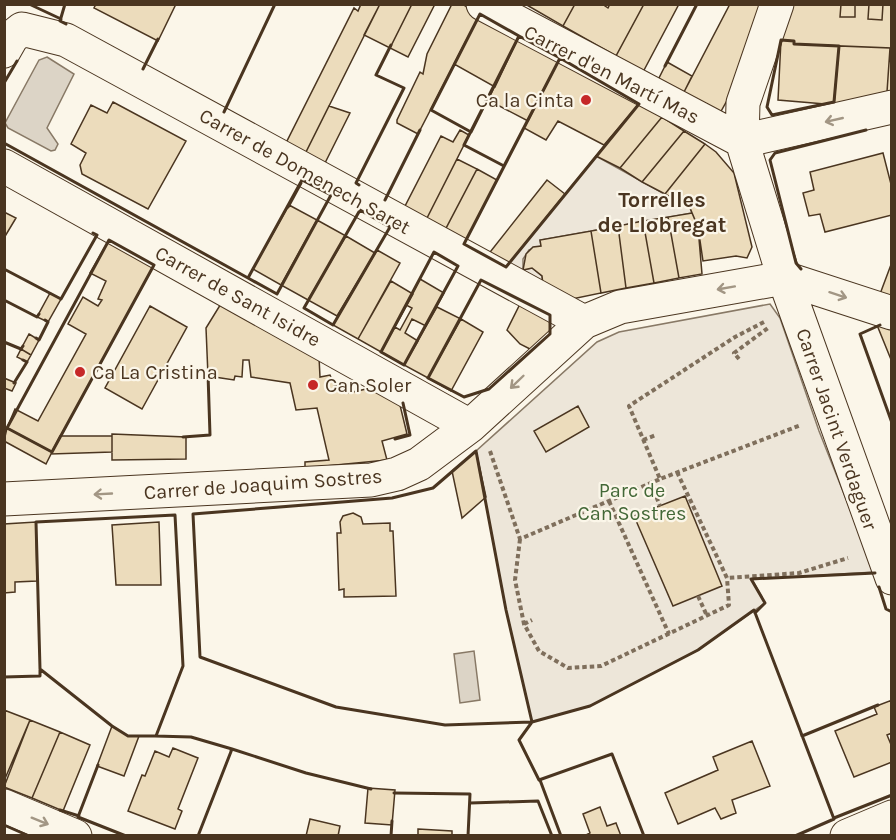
<svg xmlns="http://www.w3.org/2000/svg" width="896" height="840" font-family="Karla,sans-serif">
<style>
.green{fill:#ede6d9;stroke:#887966;stroke-width:1.5}
.water{fill:#dcd4c6;stroke:#887966;stroke-width:1.5}
.building{fill:#ecdcbc;stroke:#4a3520;stroke-width:1.5}
.lines{fill:none;stroke-linecap:round;stroke-linejoin:round}
.minor-casing{stroke:#4a3520;stroke-width:35}
.path{stroke:#7f6f5c;stroke-width:4;stroke-dasharray:4.5 3;stroke-linecap:butt}
.minor{stroke:#fbf6e9;stroke-width:33}
.wall{stroke:#4a3520;stroke-width:3}
.oneway{stroke:#a29684}
.poi-dot{fill:#c62828;stroke:#fbf6e9;stroke-width:2}
.labels{text-anchor:middle;stroke-width:4.5;stroke-linejoin:round;paint-order:stroke}
.street-label{font-size:20px;fill:#4a3520;stroke:#fbf6e9}
.poi-label{font-size:20px;fill:#4a3520;stroke:#fbf6e9;text-anchor:start}
.park-label{font-size:20px;fill:#436837;stroke:#fbf6e9}
.quarter-label{font-size:22px;font-weight:bold;fill:#4a3520;stroke:#fbf6e9}
</style>
<rect width="100%" height="100%" fill="#fbf6e9"/>
<path class="green" d="M 596,156 L 690,208 L 692,213 L 540,240 L 541,246 L 529,250 L 523,259 L 523,270 L 532,268 L 542,276 L 543,285 L 506,267 Z
M 770,304 L 780,318 L 819,431 L 875,572 L 752,579 L 765,603 L 698,650 L 590,706 L 532,722 L 506,610 L 476,451 L 597,342 L 619,332 Z"/>
<path class="water" d="M 47,57 L 74,74 L 47,128 L 58,144 L 55,150 L 51,151 L 8,128 L 5,123 L 39,60 Z
M 474,651 L 480,700 L 460,703 L 454,654 Z"/>
<path class="building" d="M 96,4 L 176,4 L 158,41 L 94,8 Z
M 361,4 L 380,4 L 305,154 L 285,145 L 354,8 L 358,11 Z
M 380,4 L 412,4 L 390,48 L 364,35 Z
M 412,4 L 435,4 L 408,57 L 390,48 Z
M 452,4 L 462,4 L 480,14 L 418,134 L 397,123 L 397,120 L 420,72 L 423,74 L 427,54 Z
M 525,4 L 575,4 L 563,26 Z
M 575,4 L 602,4 L 608,8 L 610,4 L 644,4 L 616,56 L 563,26 Z
M 575,4 L 644,4 L 616,56 L 563,26 Z
M 644,4 L 679,4 L 643,72 L 616,56 Z
M 730,4 L 764,4 L 748,63 L 720,113 L 683,94 Z
M 791,4 L 841,4 L 840,17 L 855,17 L 855,4 L 869,4 L 868,19 L 882,20 L 883,4 L 892,4 L 892,48 L 794,44 L 794,41 L 781,40 Z
M 791,4 L 892,4 L 892,48 L 794,44 L 794,41 L 781,40 Z
M 480,14 L 519,36 L 495,87 L 454,64 Z
M 519,36 L 560,58 L 528,121 L 488,100 Z
M 781,40 L 794,41 L 794,44 L 839,46 L 834,102 L 825,104 L 778,100 Z
M 839,46 L 890,48 L 887,92 L 834,105 Z
M 890,48 L 892,92 L 887,92 Z
M 560,58 L 639,104 L 604,145 L 558,121 L 546,140 L 524,128 Z
M 667,62 L 692,76 L 683,94 L 658,80 Z
M 113,102 L 186,141 L 148,209 L 82,174 L 80,165 L 86,153 L 71,144 L 91,105 L 107,113 Z
M 639,104 L 662,117 L 620,168 L 596,156 Z
M 329,106 L 350,113 L 324,165 L 305,154 Z
M 662,117 L 684,131 L 642,182 L 620,168 Z
M 460,130 L 469,135 L 424,224 L 402,212 L 441,136 L 453,142 Z
M 684,131 L 705,144 L 665,194 L 642,182 Z
M 705,144 L 716,152 L 734,173 L 752,247 L 747,258 L 736,256 L 703,261 L 698,227 L 690,208 L 665,194 Z
M 883,153 L 892,188 L 892,215 L 825,232 L 820,214 L 809,216 L 803,193 L 814,190 L 810,172 Z
M 457,159 L 477,169 L 443,234 L 424,224 Z
M 477,169 L 497,180 L 464,244 L 443,234 Z
M 547,180 L 565,194 L 506,267 L 487,256 Z
M 289,205 L 317,220 L 281,285 L 253,269 Z
M 4,212 L 16,218 L 4,238 Z
M 692,213 L 698,227 L 702,274 L 679,278 L 668,217 Z
M 668,217 L 679,278 L 654,283 L 643,221 Z
M 317,220 L 346,236 L 308,300 L 281,285 Z
M 643,221 L 654,283 L 626,288 L 618,226 Z
M 618,226 L 626,288 L 601,293 L 591,231 Z
M 591,231 L 601,293 L 572,299 L 543,285 L 542,276 L 532,268 L 523,270 L 526,254 L 533,247 L 541,246 L 540,240 Z
M 346,236 L 375,253 L 337,316 L 308,300 Z
M 109,240 L 154,265 L 52,452 L 7,428 L 15,409 L 38,421 L 86,334 L 68,324 L 83,297 L 98,306 L 102,300 L 98,299 L 106,281 L 90,273 Z
M 377,250 L 400,263 L 358,339 L 333,325 Z
M 892,262 L 892,298 L 880,294 Z
M 892,262 L 892,298 L 880,294 Z
M 420,279 L 444,293 L 426,326 L 412,319 L 405,333 L 418,341 L 404,365 L 381,352 L 395,327 L 400,330 L 412,308 L 406,305 Z
M 391,281 L 413,294 L 381,352 L 358,339 Z
M 50,293 L 61,299 L 48,322 L 37,317 Z
M 522,300 L 550,315 L 550,334 L 532,350 L 520,344 L 507,330 Z
M 222,302 L 319,357 L 320,377 L 330,375 L 335,386 L 346,383 L 348,393 L 375,387 L 399,401 L 407,434 L 382,441 L 387,460 L 305,468 L 305,462 L 329,460 L 317,408 L 296,410 L 290,383 L 251,377 L 249,360 L 243,360 L 242,377 L 235,376 L 234,380 L 208,376 L 206,328 Z
M 150,306 L 187,327 L 142,409 L 105,388 Z
M 437,307 L 461,319 L 428,378 L 404,365 Z
M 461,319 L 483,332 L 451,391 L 428,378 Z
M 877,325 L 892,329 L 892,362 Z
M 29,334 L 39,340 L 31,355 L 21,349 Z
M 21,349 L 31,355 L 27,362 L 17,357 Z
M 4,378 L 16,383 L 12,391 L 4,388 Z
M 578,406 L 589,427 L 546,452 L 534,431 Z
M 7,428 L 52,452 L 46,464 L 4,441 Z
M 112,434 L 186,437 L 186,459 L 112,460 Z
M 60,436 L 112,436 L 112,452 L 51,454 Z
M 476,451 L 486,497 L 462,518 L 452,471 Z
M 685,496 L 722,586 L 673,606 L 634,516 Z
M 353,513 L 361,517 L 363,524 L 390,523 L 390,531 L 393,531 L 396,596 L 344,597 L 344,589 L 339,590 L 337,533 L 341,533 L 340,522 L 343,516 Z
M 36,522 L 37,581 L 15,582 L 15,592 L 4,593 L 4,524 Z
M 159,522 L 161,585 L 116,585 L 112,525 Z
M 892,700 L 892,733 L 887,735 L 892,747 L 892,762 L 854,777 L 835,731 L 877,714 L 874,707 Z
M 4,710 L 30,720 L 4,781 Z
M 30,720 L 60,732 L 32,798 L 4,787 Z
M 112,726 L 128,736 L 139,736 L 124,776 L 97,766 Z
M 60,732 L 90,745 L 63,811 L 32,798 Z
M 752,741 L 770,786 L 732,800 L 736,813 L 721,819 L 715,808 L 678,824 L 665,793 L 718,770 L 713,757 Z
M 173,748 L 198,758 L 178,809 L 182,811 L 175,829 L 128,811 L 142,775 L 145,776 L 155,751 L 169,757 Z
M 368,788 L 395,790 L 392,825 L 365,823 Z
M 600,807 L 607,826 L 616,823 L 621,836 L 584,836 L 590,833 L 583,814 Z
M 310,819 L 340,826 L 338,836 L 306,836 Z
M 418,829 L 452,831 L 452,836 L 418,836 Z"/>
<g class="lines">
<g class="minor-casing">
<path id="minor" d="M 483,4 L 742,141
M 777,4 L 743,103 L 742,141 L 784,278 L 892,578
M 4,51 L 12,37 L 22,29 L 66,40 L 584,322
M 742,141 L 892,107
M 4,166 L 470,426
M 4,499 L 371,480 L 397,474 L 419,464 L 470,426 L 584,322 L 620,307 L 784,278 L 892,313
M 4,806 L 75,836
M 847,836 L 892,817"/>
</g>
<path class="path" d="M 764,322 L 735,337 L 629,406 L 660,479 L 801,425
M 739,359 L 734,353 L 768,328
M 643,440 L 656,435
M 490,451 L 520,539 L 660,479
M 677,472 L 727,578 L 799,573 L 848,558
M 651,483 L 660,506
M 609,501 L 669,634
M 520,539 L 515,580 L 524,624 L 539,651 L 568,668 L 601,666 L 729,605 L 727,578
M 698,596 L 707,616
M 524,624 L 532,620"/>
<use href="#minor" class="minor"/>
<path class="wall" d="M 29,4 L 61,19
M 65,4 L 60,21 L 66,24
M 480,14 L 519,36 L 471,132 L 431,110 Z
M 519,36 L 560,58 L 504,166 L 464,145 Z
M 781,40 L 794,41 L 794,44 L 839,46 L 834,102 L 772,115 L 767,107 Z
M 560,58 L 639,104 L 506,267 L 464,244 Z
M 665,66 L 697,4
M 143,69 L 158,39
M 4,83 L 17,61
M 224,112 L 275,4
M 4,143 L 248,278 L 254,267
M 302,180 L 331,195 L 277,294 L 248,278 Z
M 359,185 L 356,183 L 404,88 L 376,75 L 391,45
M 385,200 L 420,130
M 288,207 L 301,183
M 360,210 L 390,227 L 333,325 L 304,308 Z
M 109,240 L 154,265 L 52,452 L 7,428 Z
M 434,252 L 458,266 L 404,365 L 381,352 Z
M 4,269 L 61,299 L 97,235 L 93,233
M 801,269 L 796,263 L 770,160 L 775,153 L 866,130
M 481,280 L 550,315 L 550,334 L 489,389 L 464,397 L 428,378 Z
M 4,300 L 37,317 L 39,314
M 880,325 L 860,334 L 892,423
M 36,338 L 39,340 L 48,322 L 45,320
M 4,342 L 21,349 L 23,346
M 14,383 L 27,362 L 23,360
M 183,437 L 210,435 L 208,374
M 395,439 L 410,435 L 403,403
M 476,451 L 506,610 L 532,722 L 445,725 L 336,707 L 200,657 L 193,514 L 392,498 L 433,488 Z
M 175,515 L 183,666 L 156,736 L 128,736 L 112,726 L 40,669 L 36,522 Z
M 879,587 L 886,609 L 892,612
M 755,613 L 765,603 L 751,579 L 875,573
M 4,677 L 40,676 L 40,670
M 801,733 L 802,736 L 878,705
M 155,736 L 191,737 L 232,749 L 198,836
M 231,751 L 232,749 L 306,773 L 371,789
M 98,765 L 78,817 L 126,836
M 540,780 L 561,836
M 394,793 L 470,794 L 468,836
M 470,803 L 538,801 L 552,836
M 60,810 L 79,816
M 834,818 L 892,795
M 4,825 L 29,836
M 391,836 L 392,821
M 644,836 L 612,754 L 539,780 L 519,740 L 532,722 L 590,706 L 698,650 L 754,610 L 834,819 L 795,836"/>
</g>
<defs><path id="oneway-shaft" d="M-6 0H5M1.5-3L5.5 0L1.5 3" fill="none" stroke-width="1.6" stroke-linecap="round" stroke-linejoin="round" transform="scale(1.5)"/></defs>
<g class="oneway">
<use href="#oneway-shaft" transform="translate(834 120) rotate(167)"/>
<use href="#oneway-shaft" transform="translate(726 288) rotate(170)"/>
<use href="#oneway-shaft" transform="translate(838 295) rotate(18)"/>
<use href="#oneway-shaft" transform="translate(517 382) rotate(136)"/>
<use href="#oneway-shaft" transform="translate(103 494) rotate(177)"/>
<use href="#oneway-shaft" transform="translate(40 821) rotate(22)"/>
</g>
<g class="poi-dot">
<circle cx="586" cy="100" r="6"/>
<circle cx="80" cy="372" r="6"/>
<circle cx="313" cy="385" r="6"/>
</g>
<g class="labels">
<g class="street-label">
<text transform="translate(612 74) rotate(27)" y="7">Carrer d'en Martí Mas</text>
<text transform="translate(305 171) rotate(29)" y="7">Carrer de Domenech Saret</text>
<text transform="translate(238 296) rotate(29)" y="7">Carrer de Sant Isidre</text>
<text transform="translate(837 429) rotate(71)" y="7">Carrer Jacint Verdaguer</text>
<text transform="translate(263 484) rotate(-4)" y="7">Carrer de Joaquim Sostres</text>
</g>
<g class="poi-label">
<text x="574" y="107" text-anchor="end">Ca la Cinta</text>
<text x="92" y="379">Ca La Cristina</text>
<text x="325" y="392">Can Soler</text>
</g>
<g class="park-label">
<text x="632" y="497">Parc de<tspan x="632" dy="23">Can Sostres</tspan></text>
</g>
<g class="quarter-label">
<text x="662" y="207">Torrelles<tspan x="662" dy="25">de Llobregat</tspan></text>
</g>
</g>
<rect width="896" height="840" fill="none" stroke="#4a3520" stroke-width="12"/>
</svg>
